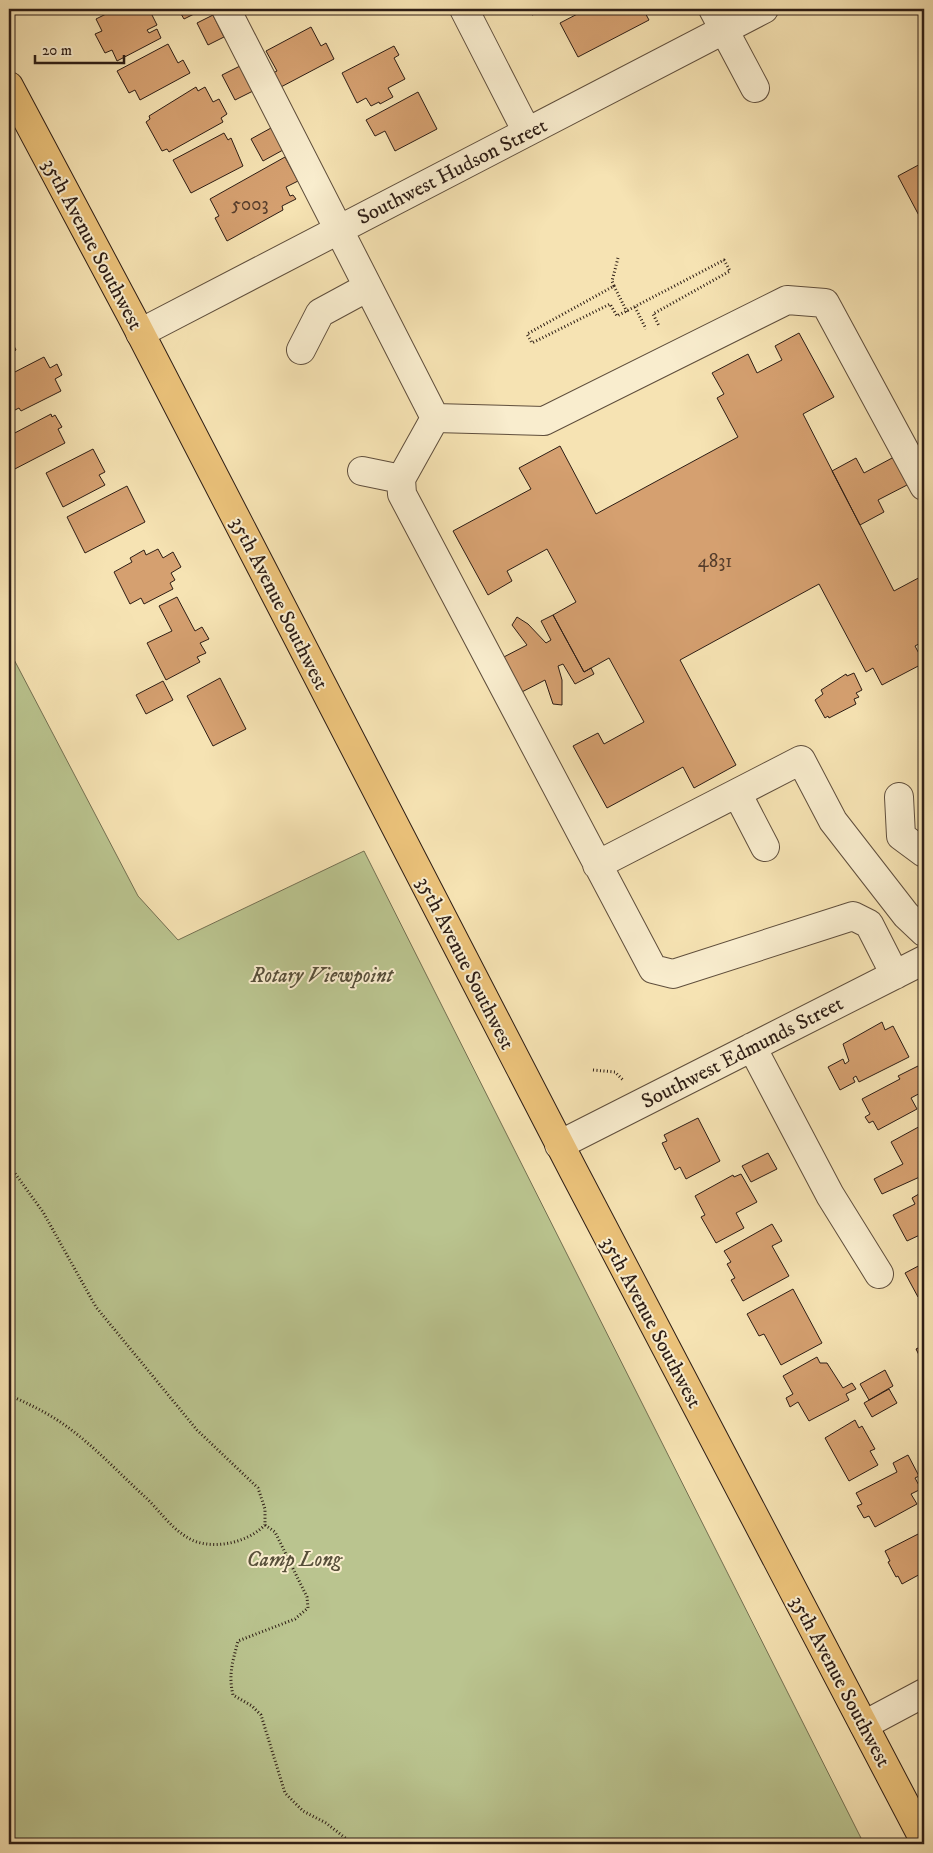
<svg xmlns="http://www.w3.org/2000/svg" width="933" height="1853" font-family="'IM FELL DW Pica',serif">
<style>
.green{fill:#bac48f;stroke:#747052}
.building{fill:#d5a070;stroke:#2d1d15}
.lines{fill:none;stroke-linecap:round;stroke-linejoin:round}
.minor-casing{stroke:#5f4e3c;stroke-width:30}
.major-casing{stroke:#2d1d15;stroke-width:30}
.path{stroke:#2d1d15;stroke-width:3;stroke-dasharray:1 2.5;stroke-linecap:butt}
.minor{stroke:#f9edce;stroke-width:28}
.major{stroke:#ebc27a;stroke-width:28}
.labels{text-anchor:middle;stroke-width:4;stroke-linejoin:round;paint-order:stroke}
.number-label{font-size:19px;fill:#573e2c}
.street-label{font-size:21px;fill:#2d1d15;stroke:#f9edce}
.park-label{font-size:21px;font-style:italic;fill:#574f3a;stroke:#f9edce}
</style>
<rect width="100%" height="100%" fill="#f6e3b3"/>
<filter id="stains"><feTurbulence type="fractalNoise" baseFrequency=".004" numOctaves="4"/><feColorMatrix values="0 0 0 0 .2 0 0 0 0 .09 0 0 0 0 .02 0 0 0 .5 -.17"/></filter>
<radialGradient id="worn" r=".72"><stop offset=".6" stop-color="#630" stop-opacity="0"/><stop offset="1" stop-color="#630" stop-opacity=".3"/></radialGradient>
<path class="green" d="M 9,650 L 138,896 L 178,940 L 364,851 L 864,1844 L 9,1844 Z"/>
<path class="building" d="M 116,9 L 153,9 L 154,12 L 151,13 L 157,25 L 147,30 L 149,33 L 157,29 L 161,38 L 117,61 L 112,50 L 105,53 L 95,34 L 102,31 L 96,19 Z
M 178,9 L 204,9 L 184,19 Z
M 529,9 L 551,9 L 532,15 Z
M 587,9 L 643,9 L 649,20 L 578,57 L 560,23 Z
M 213,15 L 224,37 L 208,45 L 197,23 Z
M 311,27 L 321,46 L 326,43 L 334,59 L 279,88 L 271,74 L 277,71 L 266,51 Z
M 168,44 L 178,63 L 183,60 L 190,73 L 140,100 L 135,90 L 129,93 L 117,71 Z
M 394,46 L 399,55 L 394,58 L 405,79 L 388,88 L 393,97 L 380,104 L 379,102 L 371,106 L 366,98 L 357,103 L 342,73 Z
M 240,66 L 253,91 L 235,100 L 222,75 Z
M 196,87 L 198,91 L 205,87 L 213,102 L 219,99 L 227,114 L 221,118 L 223,122 L 169,152 L 167,149 L 162,151 L 146,122 L 150,119 L 149,116 Z
M 418,92 L 437,129 L 395,151 L 385,131 L 375,136 L 366,120 Z
M 271,128 L 283,150 L 263,161 L 251,139 Z
M 224,133 L 228,140 L 231,138 L 243,166 L 191,193 L 173,160 Z
M 285,157 L 298,181 L 286,187 L 290,196 L 293,195 L 296,199 L 282,206 L 283,210 L 227,241 L 215,218 L 219,216 L 210,199 Z
M 924,162 L 924,225 L 898,176 Z
M 799,333 L 834,397 L 803,414 L 860,525 L 894,591 L 924,575 L 924,641 L 915,646 L 924,663 L 882,685 L 873,668 L 866,672 L 819,584 L 680,660 L 736,765 L 694,788 L 683,767 L 607,808 L 573,746 L 598,733 L 604,744 L 644,722 L 609,658 L 584,672 L 553,615 L 576,602 L 547,549 L 507,571 L 512,581 L 488,595 L 453,531 L 531,489 L 519,468 L 560,446 L 596,514 L 738,437 L 717,398 L 724,394 L 712,373 L 748,354 L 757,373 L 782,360 L 775,346 Z
M 9,336 L 16,350 L 9,354 Z
M 44,357 L 50,368 L 57,364 L 62,375 L 55,379 L 61,391 L 21,411 L 19,408 L 9,413 L 9,375 Z
M 51,414 L 52,417 L 55,415 L 62,427 L 58,429 L 65,443 L 9,472 L 9,436 Z
M 93,449 L 105,472 L 99,475 L 105,485 L 63,507 L 46,473 Z
M 894,457 L 909,484 L 878,500 L 884,512 L 860,525 L 832,471 L 856,458 L 864,473 Z
M 127,486 L 145,522 L 85,553 L 67,517 Z
M 158,549 L 163,558 L 173,552 L 181,567 L 171,573 L 175,580 L 170,583 L 173,589 L 144,604 L 141,598 L 130,604 L 114,572 L 132,562 L 130,558 L 144,550 L 146,555 Z
M 177,597 L 195,631 L 202,627 L 209,639 L 200,643 L 206,653 L 197,657 L 200,662 L 166,680 L 147,643 L 172,631 L 159,606 Z
M 553,615 L 584,672 L 591,668 L 594,674 L 575,684 L 563,664 L 558,666 L 562,680 L 562,705 L 553,704 L 545,680 L 518,694 L 500,659 L 527,645 L 512,625 L 517,617 L 528,624 L 546,643 L 551,640 L 541,621 Z
M 854,673 L 862,690 L 856,693 L 859,697 L 854,699 L 856,704 L 829,718 L 828,716 L 825,718 L 815,700 L 823,694 L 821,690 L 846,674 L 847,676 Z
M 220,678 L 246,729 L 213,746 L 187,696 Z
M 163,681 L 173,700 L 146,714 L 136,695 Z
M 882,1022 L 885,1030 L 893,1026 L 909,1057 L 859,1082 L 856,1076 L 853,1078 L 855,1082 L 840,1090 L 828,1067 L 843,1059 L 845,1064 L 849,1061 L 843,1044 Z
M 924,1063 L 924,1091 L 911,1098 L 917,1109 L 878,1130 L 873,1121 L 869,1123 L 865,1117 L 870,1114 L 862,1099 L 900,1079 L 898,1076 Z
M 698,1118 L 720,1161 L 686,1179 L 680,1167 L 675,1170 L 662,1143 L 667,1141 L 664,1135 Z
M 924,1124 L 924,1175 L 882,1194 L 874,1179 L 903,1164 L 891,1142 Z
M 768,1153 L 777,1169 L 751,1182 L 742,1166 Z
M 741,1174 L 757,1202 L 736,1213 L 744,1228 L 716,1243 L 701,1217 L 705,1215 L 695,1196 L 733,1175 L 734,1177 Z
M 924,1191 L 924,1233 L 907,1241 L 893,1215 L 915,1204 L 912,1198 Z
M 772,1224 L 782,1241 L 772,1246 L 789,1276 L 743,1301 L 731,1280 L 735,1278 L 727,1264 L 731,1262 L 724,1251 Z
M 924,1263 L 924,1293 L 918,1297 L 905,1273 Z
M 793,1289 L 822,1343 L 781,1365 L 764,1334 L 759,1336 L 747,1314 Z
M 924,1345 L 924,1365 L 916,1349 Z
M 817,1357 L 820,1363 L 827,1363 L 843,1388 L 852,1383 L 856,1389 L 846,1394 L 849,1400 L 809,1421 L 798,1402 L 790,1407 L 786,1398 L 793,1394 L 783,1376 Z
M 885,1370 L 893,1386 L 869,1400 L 860,1384 Z
M 889,1389 L 897,1403 L 872,1417 L 864,1403 Z
M 855,1420 L 859,1428 L 862,1426 L 875,1449 L 870,1451 L 878,1465 L 849,1481 L 825,1438 Z
M 908,1455 L 919,1476 L 915,1478 L 921,1489 L 911,1494 L 917,1504 L 875,1527 L 869,1516 L 864,1518 L 857,1506 L 862,1504 L 856,1493 L 897,1472 L 893,1463 Z
M 924,1531 L 924,1572 L 902,1584 L 898,1576 L 896,1577 L 888,1562 L 890,1561 L 885,1551 Z"/>
<g class="lines">
<g class="minor-casing">
<path id="minor" d="M 226,9 L 435,418
M 464,9 L 527,132
M 713,9 L 755,88
M 140,333 L 764,9
M 301,350 L 320,313 L 368,287
M 435,418 L 401,479 L 402,494 L 653,969 L 673,974 L 853,916 L 869,924 L 895,975
M 435,418 L 544,421 L 787,300 L 825,303 L 924,486
M 362,471 L 401,479
M 737,793 L 765,847
M 899,797 L 901,836 L 924,853
M 597,865 L 801,760 L 833,821 L 906,915 L 924,932
M 752,1047 L 830,1195 L 879,1274
M 559,1145 L 924,960
M 864,1725 L 924,1693"/>
</g>
<g class="major-casing">
<path id="major" d="M 9,86 L 132,317 L 573,1170 L 924,1840"/>
</g>
<path class="path" d="M 618,258 L 612,281 L 614,286 L 527,334 L 532,343 L 610,304 L 617,316 L 724,260 L 730,271 L 653,314 L 659,326
M 614,286 L 627,312
M 635,307 L 646,329
M 593,1070 L 615,1072 L 624,1081
M 9,1165 L 43,1212 L 96,1307 L 197,1430 L 258,1488 L 265,1509 L 265,1525 C 249,1541 220,1549 197,1542 C 174,1534 160,1510 143,1495 C 118,1472 93,1445 66,1426 C 48,1413 29,1404 9,1395
M 265,1525 L 275,1532 L 307,1597 L 308,1608 L 295,1619 L 238,1641 C 233,1661 228,1674 233,1695 L 252,1706 L 261,1715 L 285,1793 L 303,1811 L 326,1823 L 353,1844"/>
<use href="#minor" class="minor"/>
<use href="#major" class="major"/>
</g>
<g class="labels">
<g class="number-label">
<text x="250" y="210">5003</text>
<text x="715" y="567">4831</text>
</g>
<g class="street-label">
<text transform="translate(452 171) rotate(-27)" y="7">Southwest Hudson Street</text>
<text transform="translate(93 244) rotate(62)" y="7">35th Avenue Southwest</text>
<text transform="translate(280 603) rotate(63)" y="7">35th Avenue Southwest</text>
<text transform="translate(466 963) rotate(63)" y="7">35th Avenue Southwest</text>
<text transform="translate(742 1052) rotate(-27)" y="7">Southwest Edmunds Street</text>
<text transform="translate(652 1322) rotate(62)" y="7">35th Avenue Southwest</text>
<text transform="translate(841 1681) rotate(62)" y="7">35th Avenue Southwest</text>
</g>
<g class="park-label">
<text x="322" y="982">Rotary Viewpoint</text>
<text x="294" y="1566">Camp Long</text>
</g>
</g>
<rect width="933" height="1853" fill="none" stroke="#f6e3b3" stroke-width="30"/>
<rect x="10" y="10" width="913" height="1833" fill="none" stroke="#2d1d15" stroke-width="2.5"/>
<rect x="15" y="15" width="903" height="1823" fill="none" stroke="#2d1d15"/>
<path d="M35 55v8h89v-8" fill="none" stroke="#2d1d15" stroke-width="2.5"/>
<text x="42" y="55" font-size="15" fill="#2d1d15" stroke="#f9edce" stroke-width="4" paint-order="stroke">20 m</text>
<rect width="100%" height="100%" filter="url(#stains)"/>
<rect width="100%" height="100%" fill="url(#worn)"/>
</svg>
